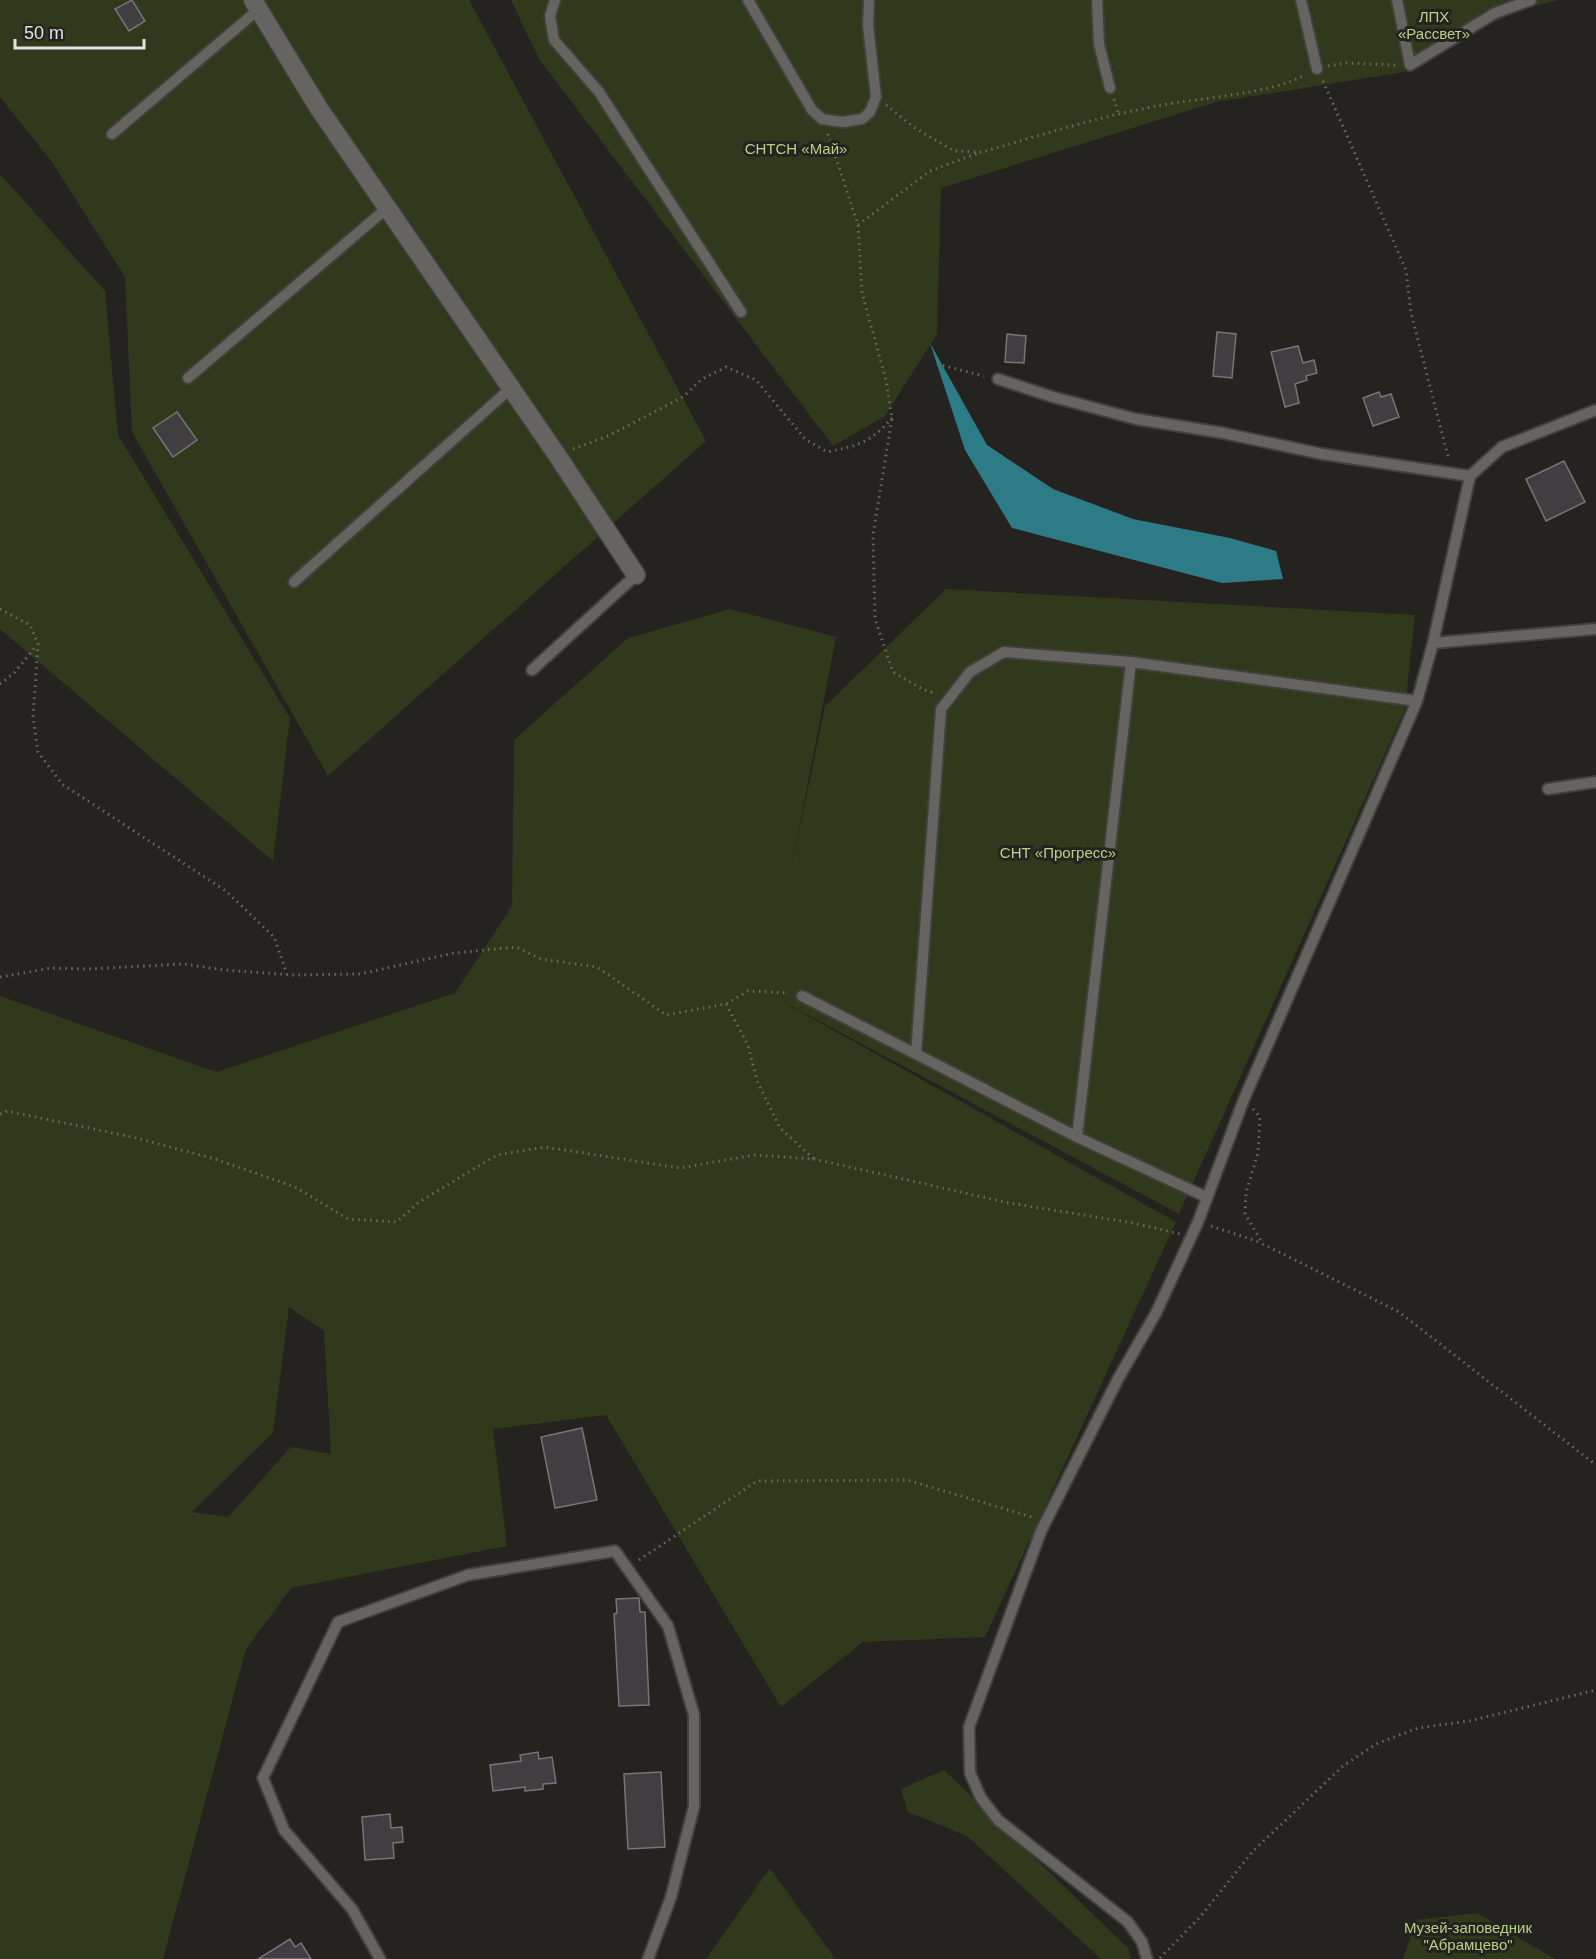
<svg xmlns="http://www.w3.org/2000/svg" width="1596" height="1959" font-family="Arial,sans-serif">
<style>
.green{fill:#30391b;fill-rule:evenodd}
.water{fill:#2e7b88}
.building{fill:#413e41;stroke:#777477;stroke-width:1.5}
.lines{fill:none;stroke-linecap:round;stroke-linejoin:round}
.lane-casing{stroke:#40403d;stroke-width:14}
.street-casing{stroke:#40403d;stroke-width:21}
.path{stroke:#696865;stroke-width:3;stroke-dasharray:1.5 4.5;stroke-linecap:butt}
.lane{stroke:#656460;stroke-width:10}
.street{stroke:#656460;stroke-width:18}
.labels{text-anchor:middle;stroke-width:6;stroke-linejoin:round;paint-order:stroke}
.park-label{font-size:15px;fill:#b7d284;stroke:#242320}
</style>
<rect width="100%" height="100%" fill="#242320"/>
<path class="green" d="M 0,0 L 469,0 L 706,441 L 328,776 L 132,432 L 125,277 L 52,162 L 0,97 Z
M 511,0 L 1559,0 L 1522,9 L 1467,35 L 1404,72 L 1216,102 L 941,188 L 937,334 L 885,416 L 833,446 L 539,59 Z
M 0,174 L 105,291 L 118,435 L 290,718 L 273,861 L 0,629 Z
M 946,589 L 1415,615 L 1405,709 L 1179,1214 L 767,993 L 1176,1222 L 985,1637 L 863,1642 L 781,1707 L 606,1415 L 493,1429 L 507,1546 L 291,1588 L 246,1649 L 163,1959 L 0,1959 L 0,996 L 216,1072 L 455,993 L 512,906 L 514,740 L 628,638 L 730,609 L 836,637 L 791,871 L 825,706 ZM 289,1307 L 324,1331 L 331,1454 L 291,1447 L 228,1517 L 192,1512 L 273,1433 Z
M 944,1770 L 1129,1949 L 1131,1959 L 1101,1959 L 967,1836 L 908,1812 L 901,1789 Z
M 770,1868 L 834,1957 L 832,1959 L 706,1959 Z
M 1477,1913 L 1555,1959 L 1403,1959 L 1416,1920 Z"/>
<path class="water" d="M 930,343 L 987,445 L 1053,489 L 1133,519 L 1230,538 L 1276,551 L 1283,579 L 1222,583 L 1012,528 L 965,450 Z"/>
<path class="building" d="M 132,0 L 145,21 L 129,31 L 115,9 Z
M 1217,332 L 1236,334 L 1232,378 L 1213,376 Z
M 1007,334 L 1026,336 L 1024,363 L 1005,362 Z
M 1298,346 L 1303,363 L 1314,360 L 1317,373 L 1306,376 L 1307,380 L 1295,384 L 1299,403 L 1285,407 L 1271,352 Z
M 1379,392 L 1381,397 L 1391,394 L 1399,417 L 1373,426 L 1363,398 Z
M 177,412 L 197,440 L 173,457 L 153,428 Z
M 1564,461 L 1585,502 L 1546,521 L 1526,479 Z
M 582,1428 L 597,1500 L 555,1508 L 541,1437 Z
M 639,1598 L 640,1612 L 645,1612 L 649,1705 L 619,1706 L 614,1614 L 617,1613 L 616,1599 Z
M 538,1752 L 539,1759 L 552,1757 L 556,1783 L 543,1784 L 543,1789 L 525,1791 L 525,1787 L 493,1791 L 490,1765 L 521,1761 L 520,1755 Z
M 661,1772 L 665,1847 L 628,1849 L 624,1774 Z
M 390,1814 L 391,1828 L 402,1827 L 403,1842 L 393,1843 L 394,1858 L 365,1860 L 362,1817 Z
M 290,1939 L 295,1947 L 301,1943 L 311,1959 L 258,1959 Z"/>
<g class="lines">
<g class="lane-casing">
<path id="lane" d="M 555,0 L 550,16 L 554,40 L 599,92 L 741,312
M 748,0 L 812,110 L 822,119 L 843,122 L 862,119 L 870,112 L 876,97 L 868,25 L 869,0
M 1097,0 L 1099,44 L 1110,88
M 1301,0 L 1317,69
M 1397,0 L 1410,65 L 1495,13 L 1531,0
M 112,134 L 259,9
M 188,378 L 387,208
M 998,379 L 1053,397 L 1136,419 L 1223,433 L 1322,454 L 1470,476
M 294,582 L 511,388
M 1433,643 L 1470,476 L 1502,447 L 1596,410
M 532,670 L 636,575
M 1548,789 L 1596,782
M 802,996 L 916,1054
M 1077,1137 L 1131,662
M 1206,1197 L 1077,1137 L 916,1054 L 941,709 L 970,672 L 1004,652 L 1131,662 L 1417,701
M 380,1959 L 352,1909 L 284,1830 L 263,1778 L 338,1622 L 468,1575 L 615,1551 L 668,1626 L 694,1715 L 694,1806 L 671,1897 L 648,1959
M 1147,1959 L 1142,1942 L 1128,1922 L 998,1820 L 981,1798 L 970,1773 L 969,1727 L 1041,1531 L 1118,1379 L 1156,1313 L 1198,1222 L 1244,1099 L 1417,701 L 1433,643 L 1596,629"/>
</g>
<g class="street-casing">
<path id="street" d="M 253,0 L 318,107 L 557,455 L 636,575"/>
</g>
<path class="path" d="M 1328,66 L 1346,63 L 1396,65
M 1323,81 L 1406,270 L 1411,313 L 1449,460
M 1114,99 L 1119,115
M 886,105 L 915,128 L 954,151 L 983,152 C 1040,135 1098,117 1157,106 C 1201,97 1268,95 1305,75
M 828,134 L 858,225 L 862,293 L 886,380 L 892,418 L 873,535 L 875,619 L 893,672 L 922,689 L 936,694
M 858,225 L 930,171 L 981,152
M 937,364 L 984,376
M 573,449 L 610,435 L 683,397 L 702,379 L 726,367 L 756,380 L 805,439 L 827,452 C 858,446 871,442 892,418
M 0,609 L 30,625 L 38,644 L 33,717 L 38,752 L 62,784 L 226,891 L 274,937 L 287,974
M 0,684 L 14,673 L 37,645
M 0,977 L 52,968 L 88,969 L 184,964 L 224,970 L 293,975 L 360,974 L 454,953 L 516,947 L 541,959 L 597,967 L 666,1015 L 726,1004 L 748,991 L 789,993
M 726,1004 L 748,1045 L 757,1081 L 780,1128 L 814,1159
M 1253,1109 L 1260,1117 L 1258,1153 L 1246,1193 L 1245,1214 L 1263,1244 L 1399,1312 L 1596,1465
M 0,1114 L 7,1111 L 132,1137 L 215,1159 L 295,1187 L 348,1219 L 397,1222 L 419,1202 L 497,1155 L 545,1147 L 680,1168 L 754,1155 L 814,1159 L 1009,1203 L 1133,1223 L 1180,1234
M 1211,1226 L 1262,1243
M 639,1560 L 757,1481 L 907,1480 L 1032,1517
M 1160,1958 L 1201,1916 L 1253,1851 L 1343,1766 L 1376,1744 L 1418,1728 L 1469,1721 L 1596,1690"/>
<use href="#lane" class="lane"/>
<use href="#street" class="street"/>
</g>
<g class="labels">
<g class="park-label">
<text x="1434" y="22">ЛПХ<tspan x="1434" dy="17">«Рассвет»</tspan></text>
<text x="796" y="154">СНТСН «Май»</text>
<text x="1058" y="858">СНТ «Прогресс»</text>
<text x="1468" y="1933">Музей-заповедник<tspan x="1468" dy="17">"Абрамцево"</tspan></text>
</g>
</g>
<path d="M15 39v9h129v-9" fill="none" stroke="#e3e2e0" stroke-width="3"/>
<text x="24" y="39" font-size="18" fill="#e3e2e0" stroke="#242320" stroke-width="4.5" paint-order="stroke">50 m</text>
</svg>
